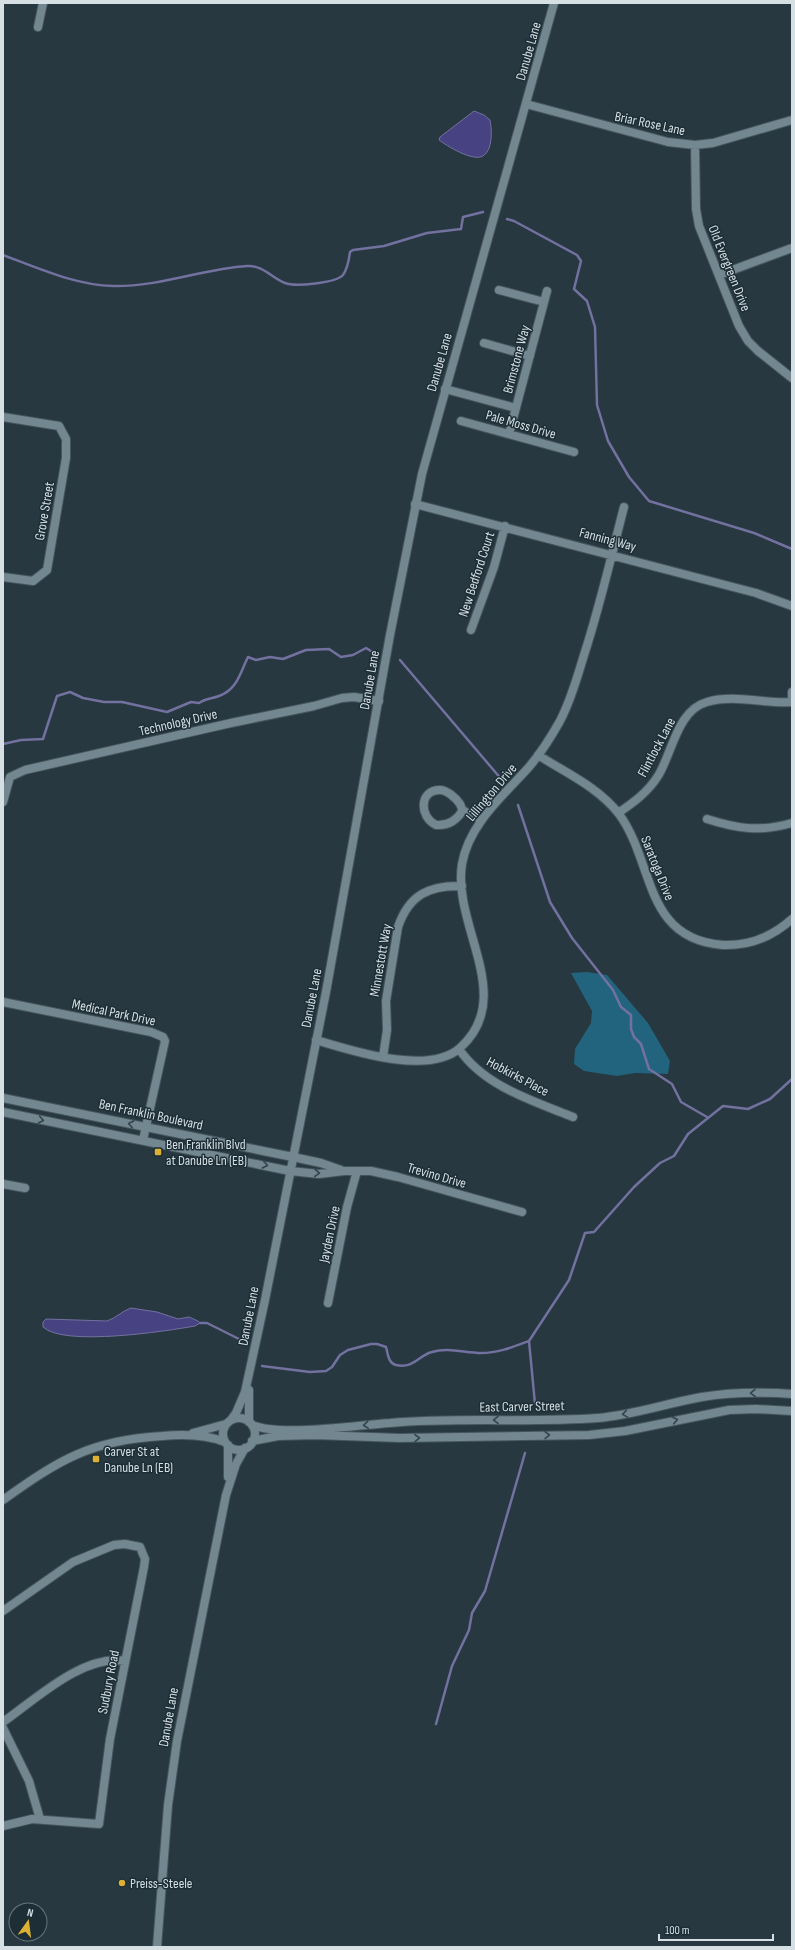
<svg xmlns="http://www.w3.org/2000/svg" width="795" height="1950" font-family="'Sofia Sans Condensed',sans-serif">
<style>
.green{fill:#22647e}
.water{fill:#474282;stroke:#72719f}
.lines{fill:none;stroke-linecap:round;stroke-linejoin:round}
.stream{stroke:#72719f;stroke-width:2.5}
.minor-casing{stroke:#46555c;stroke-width:10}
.tertiary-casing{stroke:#46555c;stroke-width:10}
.minor{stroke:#738790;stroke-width:8}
.tertiary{stroke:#738790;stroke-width:8}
.oneway{stroke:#32444c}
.poi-dot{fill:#ddb133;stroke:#1d2e36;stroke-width:1.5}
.labels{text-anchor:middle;stroke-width:3;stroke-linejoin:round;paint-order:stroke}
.street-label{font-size:14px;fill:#d5dfe4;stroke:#1d2e36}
.poi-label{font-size:14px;fill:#d5dfe4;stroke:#1d2e36;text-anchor:start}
</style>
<rect width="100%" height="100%" fill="#273840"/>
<path class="green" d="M 587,972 L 607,975 L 648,1023 L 670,1061 L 668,1074 L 635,1073 L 617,1076 L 584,1071 L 574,1064 L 575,1049 L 591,1023 L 592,1011 L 571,973 Z"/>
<path class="water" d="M 474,111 L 484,115 L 490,120 C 492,130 493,150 483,156 C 473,162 447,146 439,140 L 440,137 Z
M 131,1308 L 157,1312 L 178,1319 L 189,1317 L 198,1321 L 200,1323 L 195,1326 C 167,1331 64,1347 43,1327 L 43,1322 L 46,1319 L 107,1321 C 116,1318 122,1311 131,1308 Z"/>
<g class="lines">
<path class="stream" d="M 507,219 L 514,221 L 577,255 L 581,261 L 574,289 L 587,301 L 595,327 L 597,405 L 608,441 L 629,477 L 649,501 L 754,533 L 792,549
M 3,255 C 38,268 75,285 113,286 C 159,287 202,269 247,266 C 263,265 272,278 285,283 C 295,287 336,283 343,275 C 348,268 349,259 350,252 L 353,250 L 384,246 L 427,233 L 461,229 L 463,217 L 483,212
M 400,660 L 502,780
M 3,744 L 21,740 L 43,739 L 57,696 L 70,692 L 83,698 L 104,702 L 122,702 L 167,712 L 191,702 L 199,703 C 206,698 211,699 219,696 C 237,690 240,673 248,657 L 256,660 L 270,657 L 283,659 L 306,650 L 329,649 L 341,657 L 353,655 L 366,648 L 374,653
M 518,805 L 550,902 L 572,938 L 613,990 L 621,1007 L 631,1015 L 631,1029 L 634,1037 L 641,1044 L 649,1069 L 672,1084 L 681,1102 L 707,1117
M 200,1323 L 207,1323 L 241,1340
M 262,1366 L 310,1372 L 326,1371 L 332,1367 L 340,1355 L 348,1350 L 371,1344 L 377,1344 L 386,1347 C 388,1354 388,1363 396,1365 C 414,1369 419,1355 432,1352 C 448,1347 465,1353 481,1353 C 498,1353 513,1347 529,1341
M 535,1404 L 529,1341 L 569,1280 L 585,1233 L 594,1232 L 634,1187 L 660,1163 L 674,1156 L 688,1134 L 723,1106 L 748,1109 L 770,1099 L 792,1079
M 436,1724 L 452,1666 L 469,1630 L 472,1613 L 485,1591 L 525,1453"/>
<g class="minor-casing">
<path id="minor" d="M 38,27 L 43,3
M 526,104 L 668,142 L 695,145 L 713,143 L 792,120
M 695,145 L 696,209 L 699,226 L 739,326 L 748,341 L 758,351 L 792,378
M 719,275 L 792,248
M 499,290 L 544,302
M 484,343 L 530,356
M 445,389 L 516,408
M 3,417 L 59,426 L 66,439 L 66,458 L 47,570 L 33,581 L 3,577
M 461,421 L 574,452
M 509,434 L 547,291
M 415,504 L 756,593 L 792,606
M 471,630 L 494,567 L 505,526
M 792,692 L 792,697
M 538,755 C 566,773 598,787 619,814 C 655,863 643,939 723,945 C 750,946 772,937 792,919
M 3,802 L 10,777 L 25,770 L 231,723 L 314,706 L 342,698 L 354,697 L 379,701
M 463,810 C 457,820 448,826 436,825 C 419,817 419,790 440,790 C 447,790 456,798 460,804 C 461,806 461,808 463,810 C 466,813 477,817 482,820
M 618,813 C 633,803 648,792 658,776 C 672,754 677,710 707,702 C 734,694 764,704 792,702
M 707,819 C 738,829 760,832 792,823
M 3,1002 L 151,1032 L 163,1037 L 165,1041 L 143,1140
M 316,1040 C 353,1051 428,1076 460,1048 C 517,997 452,926 462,864 C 469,824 503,796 529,767 C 541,753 551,737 560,721 C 571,700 577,678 584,655 C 600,606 611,557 624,507
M 459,1049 C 484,1086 533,1101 573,1117
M 383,1057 L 387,1030 L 386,1001 L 398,927 C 409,895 429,885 462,886
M 293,1157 L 321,1163 L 341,1170
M 290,1171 L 319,1174 L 344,1171 L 371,1171 L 398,1177 L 522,1212
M 3,1184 L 25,1188
M 328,1303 L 347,1207 L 357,1171
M 3,1611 L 73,1562 L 114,1545 L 125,1544 L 140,1547 L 145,1559 L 144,1567 L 110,1739 L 99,1824 L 32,1819 L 3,1826
M 3,1722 C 36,1699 83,1654 125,1661
M 3,1728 L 29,1781 L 40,1819"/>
</g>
<g class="tertiary-casing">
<path id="tertiary" d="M 3,1098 L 293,1157
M 3,1112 L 290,1171
M223 1434a16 16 0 1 1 32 0a16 16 0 1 1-32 0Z
M 231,1420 L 236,1413 L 245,1392 L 265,1300 L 326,992 L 390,635 L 422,474 L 554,3
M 249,1422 L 249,1390
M 252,1425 C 281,1437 356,1425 390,1423 C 459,1417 529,1423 598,1418 C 634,1415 667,1403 702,1397 C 732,1392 762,1392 792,1394
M 193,1433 L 226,1424
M 252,1441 L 278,1436 L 315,1435 L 400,1438 L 589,1435 L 625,1431 L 729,1410 L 756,1409 L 792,1411
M 228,1477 L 228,1445
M 3,1500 C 59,1460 91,1440 162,1436 C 183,1434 205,1434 225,1442
M 157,1947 L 168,1805 L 177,1741 L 226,1495 L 236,1464 L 245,1448"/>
</g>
<use href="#minor" class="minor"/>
<use href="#tertiary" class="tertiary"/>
</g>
<defs><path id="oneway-chevron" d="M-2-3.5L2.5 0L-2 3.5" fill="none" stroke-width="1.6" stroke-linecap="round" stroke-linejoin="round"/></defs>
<g class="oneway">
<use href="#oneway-chevron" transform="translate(41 1120) rotate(11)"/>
<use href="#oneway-chevron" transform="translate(131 1124) rotate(-169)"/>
<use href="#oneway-chevron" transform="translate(265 1165) rotate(12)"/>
<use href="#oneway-chevron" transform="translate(317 1173) rotate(2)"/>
<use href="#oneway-chevron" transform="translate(753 1393) rotate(179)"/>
<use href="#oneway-chevron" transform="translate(625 1414) rotate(171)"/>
<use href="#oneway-chevron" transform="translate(496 1420) rotate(179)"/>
<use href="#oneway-chevron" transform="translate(675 1420) rotate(-13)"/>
<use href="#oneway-chevron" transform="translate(366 1425) rotate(175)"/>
<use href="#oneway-chevron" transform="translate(547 1435) rotate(-1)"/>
<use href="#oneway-chevron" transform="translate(417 1438) rotate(-1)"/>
</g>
<g class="poi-dot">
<rect x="154" y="1148" width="8" height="8" rx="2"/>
<rect x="92" y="1455" width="8" height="8" rx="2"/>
<circle cx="122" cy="1883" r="4"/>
</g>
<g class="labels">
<g class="street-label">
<text transform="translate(528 51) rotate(-74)" y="5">Danube Lane</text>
<text transform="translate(650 123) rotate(12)" y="5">Briar Rose Lane</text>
<text transform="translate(730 268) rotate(68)" y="5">Old Evergreen Drive</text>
<text transform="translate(516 359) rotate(-75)" y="5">Brimstone Way</text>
<text transform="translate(439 362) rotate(-74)" y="5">Danube Lane</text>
<text transform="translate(521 424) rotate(16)" y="5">Pale Moss Drive</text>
<text transform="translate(44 511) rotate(-80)" y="5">Grove Street</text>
<text transform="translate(608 539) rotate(15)" y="5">Fanning Way</text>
<text transform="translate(476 574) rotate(-72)" y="5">New Bedford Court</text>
<text transform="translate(369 680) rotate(-80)" y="5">Danube Lane</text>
<text transform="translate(178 722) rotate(-13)" y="5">Technology Drive</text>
<text transform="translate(656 747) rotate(-62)" y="5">Flintlock Lane</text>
<text transform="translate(491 792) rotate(-50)" y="5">Lillington Drive</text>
<text transform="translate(658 868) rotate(68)" y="5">Saratoga Drive</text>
<text transform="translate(380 960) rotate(-80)" y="5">Minnestott Way</text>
<text transform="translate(311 998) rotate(-79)" y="5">Danube Lane</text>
<text transform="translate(114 1012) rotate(12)" y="5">Medical Park Drive</text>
<text transform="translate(518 1076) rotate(28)" y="5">Hobkirks Place</text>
<text transform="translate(151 1114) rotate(12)" y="5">Ben Franklin Boulevard</text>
<text transform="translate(437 1175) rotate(16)" y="5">Trevino Drive</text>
<text transform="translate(329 1234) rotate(-78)" y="5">Jayden Drive</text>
<text transform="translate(248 1316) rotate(-79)" y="5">Danube Lane</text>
<text transform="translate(522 1406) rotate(-1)" y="5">East Carver Street</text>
<text transform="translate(108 1682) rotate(-79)" y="5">Sudbury Road</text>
<text transform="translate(168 1717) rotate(-80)" y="5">Danube Lane</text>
</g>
<g class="poi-label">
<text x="166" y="1149">Ben Franklin Blvd<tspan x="166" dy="16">at Danube Ln (EB)</tspan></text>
<text x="104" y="1456">Carver St at<tspan x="104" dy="16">Danube Ln (EB)</tspan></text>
<text x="130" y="1888">Preiss-Steele</text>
</g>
</g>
<rect width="795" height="1950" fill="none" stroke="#d5dfe4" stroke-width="8"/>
<g transform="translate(28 1922) rotate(14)"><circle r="19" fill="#1d2e36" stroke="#67757c"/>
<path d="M0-3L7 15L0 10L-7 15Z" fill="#ddb133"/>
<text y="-6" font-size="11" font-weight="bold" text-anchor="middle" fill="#d5dfe4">N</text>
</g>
<path d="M659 1934v6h114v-6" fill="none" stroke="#d5dfe4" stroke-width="2"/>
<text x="665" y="1934" font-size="12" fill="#d5dfe4" stroke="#1d2e36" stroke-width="3" paint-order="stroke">100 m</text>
</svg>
